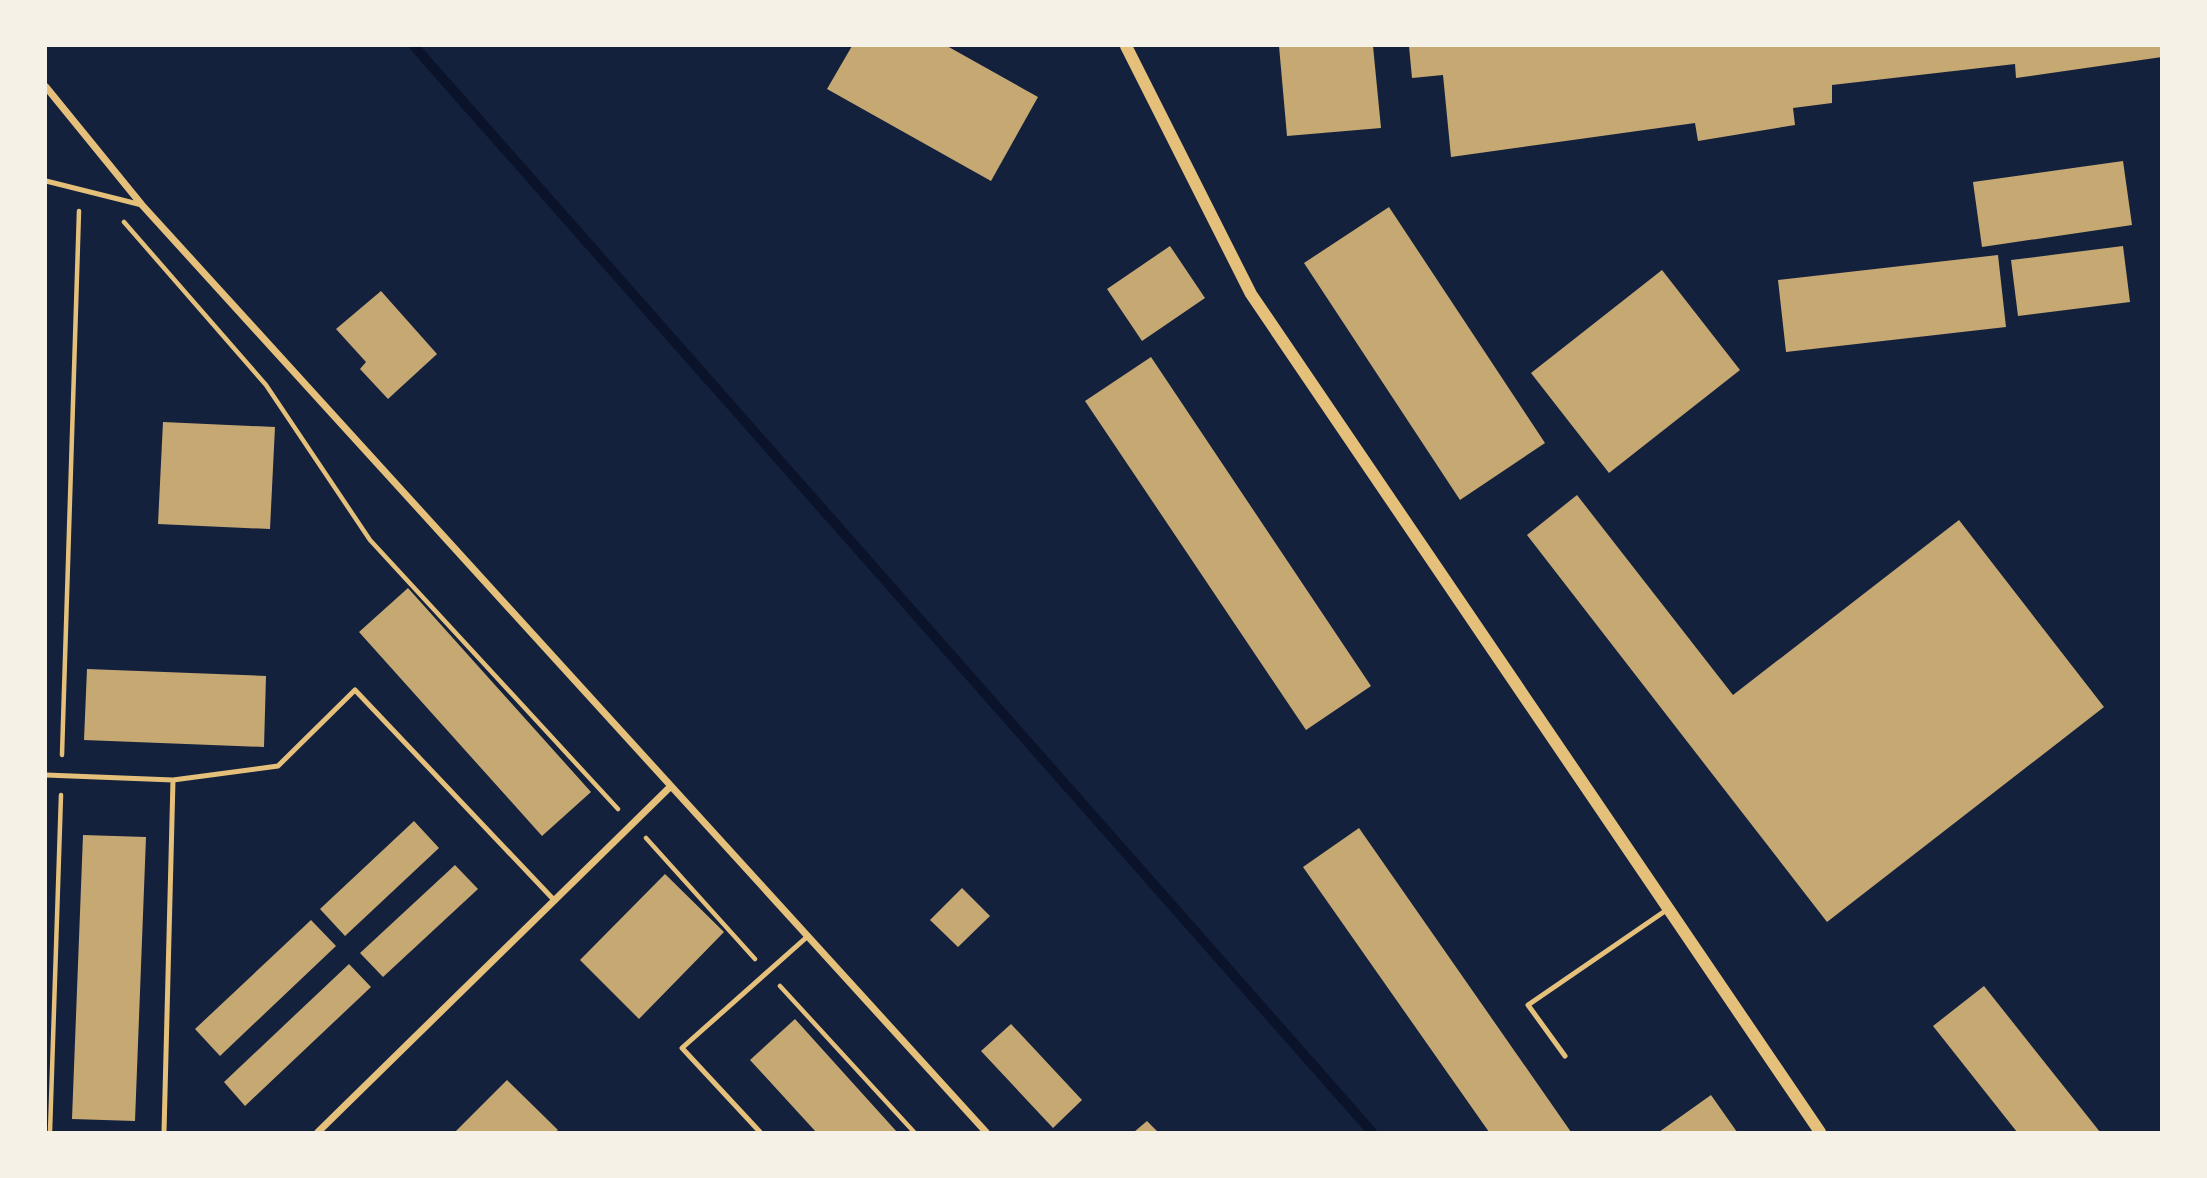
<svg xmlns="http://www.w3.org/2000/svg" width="2207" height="1178" font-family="Raleway,sans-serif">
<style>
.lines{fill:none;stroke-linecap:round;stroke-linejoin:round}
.stream{stroke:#0b132b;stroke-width:10}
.building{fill:#c6a872}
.path{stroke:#e5c07b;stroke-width:4.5}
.service{stroke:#e5c07b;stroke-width:5}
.minor{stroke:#e5c07b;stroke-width:7}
.tertiary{stroke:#e5c07b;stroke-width:12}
</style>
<rect width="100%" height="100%" fill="#14213d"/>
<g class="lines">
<path class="stream" d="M 414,46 L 1372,1132"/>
</g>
<path class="building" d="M 852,46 L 947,46 L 1038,97 L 991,181 L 827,89 Z
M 1279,46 L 1373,46 L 1381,128 L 1287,136 Z
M 1409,46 L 2162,46 L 2162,57 L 2016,78 L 2015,64 L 1832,85 L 1832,103 L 1793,108 L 1795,125 L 1698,141 L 1695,123 L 1451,157 L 1443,75 L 1412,78 Z
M 2123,161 L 2132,225 L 1982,247 L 1973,182 Z
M 1389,207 L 1545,443 L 1460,500 L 1304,263 Z
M 1170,246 L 1205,298 L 1142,341 L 1107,289 Z
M 2123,246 L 2130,302 L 2018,316 L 2011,260 Z
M 1998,255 L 2006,327 L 1786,352 L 1778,280 Z
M 1662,270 L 1740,370 L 1609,473 L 1531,373 Z
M 381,291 L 437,354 L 388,399 L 360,369 L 366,362 L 336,329 Z
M 1151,357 L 1371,686 L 1306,730 L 1085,401 Z
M 163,422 L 275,427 L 270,529 L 158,524 Z
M 1577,495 L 1733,695 L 1959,520 L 2104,707 L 1827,922 L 1527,535 Z
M 408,588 L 591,792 L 542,836 L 359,632 Z
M 87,669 L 266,676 L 264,747 L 84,740 Z
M 414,821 L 439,848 L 345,936 L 320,909 Z
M 1359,828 L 1571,1132 L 1489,1132 L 1303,867 Z
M 83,835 L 146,837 L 135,1121 L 72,1119 Z
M 455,865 L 478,889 L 383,977 L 360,953 Z
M 665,874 L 724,932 L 639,1019 L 580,960 Z
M 962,888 L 990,916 L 958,947 L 930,920 Z
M 311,920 L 336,946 L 220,1056 L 195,1029 Z
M 349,964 L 371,987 L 245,1106 L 224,1082 Z
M 1984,986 L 2100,1132 L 2017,1132 L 1933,1026 Z
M 795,1019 L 897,1132 L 816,1132 L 750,1060 Z
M 1011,1024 L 1082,1100 L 1053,1128 L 981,1051 Z
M 507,1080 L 558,1130 L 555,1132 L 455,1132 Z
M 1711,1095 L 1737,1132 L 1659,1132 Z
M 1147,1121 L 1158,1132 L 1134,1132 Z"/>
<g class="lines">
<path class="path" d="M 124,222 L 266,385 L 370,540 L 618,809
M 62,755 L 79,211
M 646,838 L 755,959
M 780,986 L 914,1132
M 50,1132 L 61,795"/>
<path class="service" d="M 46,181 L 142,205
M 46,775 L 173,780 L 164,1132
M 173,780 L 278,766 L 355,690 L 555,901
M 1565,1056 L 1528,1005 L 1668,909
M 760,1132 L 682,1048 L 808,936"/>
<path class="minor" d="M 46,87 L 142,205 L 986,1132
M 318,1132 L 670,787"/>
<path class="tertiary" d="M 1126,46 L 1251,294 L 1820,1132"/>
</g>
<rect width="2207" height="1178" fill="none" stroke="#f6f1e7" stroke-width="94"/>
</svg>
